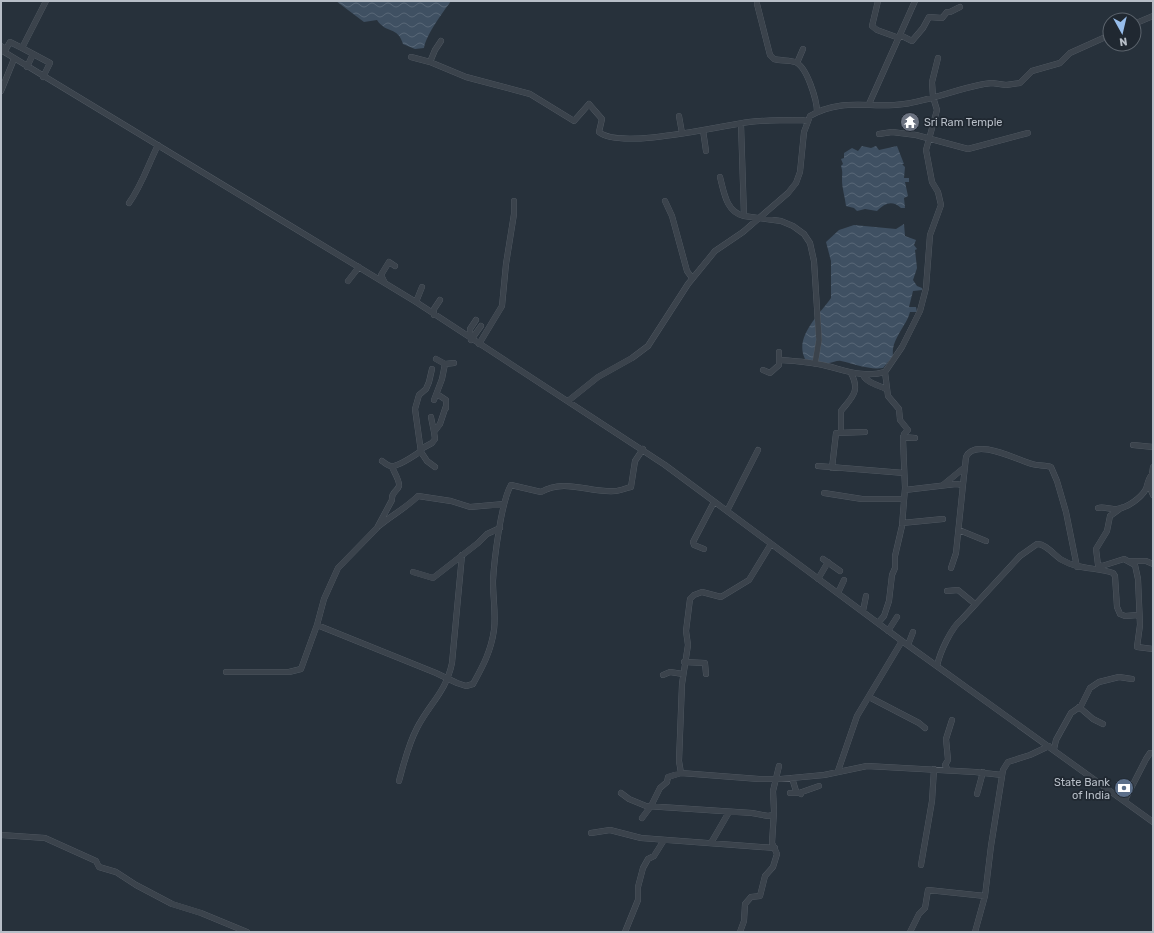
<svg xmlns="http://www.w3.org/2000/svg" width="1154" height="933" font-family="Rubik,sans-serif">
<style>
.water{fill:url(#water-waves)}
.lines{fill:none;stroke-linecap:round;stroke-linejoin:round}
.minor-casing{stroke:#59616a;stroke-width:6}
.minor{stroke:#3b434c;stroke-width:5.5}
.labels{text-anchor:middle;stroke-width:3.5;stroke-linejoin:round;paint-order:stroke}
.poi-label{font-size:11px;fill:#b7bec7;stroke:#202831;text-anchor:start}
</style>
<defs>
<pattern id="water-waves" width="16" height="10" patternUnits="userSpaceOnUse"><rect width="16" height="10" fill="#3f5062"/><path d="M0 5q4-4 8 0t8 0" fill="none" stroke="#586777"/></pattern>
</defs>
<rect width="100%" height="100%" fill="#27313b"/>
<path class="water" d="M 336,1 L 451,1 C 443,12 426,35 424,48 L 415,49 L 403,44 C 398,26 386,34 377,20 L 364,22 Z
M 862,146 L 871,148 L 876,146 L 879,150 L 897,146 L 904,164 L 902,164 L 905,167 L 904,178 L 909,178 L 909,182 L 905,182 L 908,196 L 904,198 L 905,208 L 901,208 C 892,200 885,203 877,211 L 865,209 L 857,211 L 854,208 L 846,206 C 845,197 842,188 842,180 C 842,174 843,172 841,166 L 843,164 L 841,159 L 844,158 L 844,153 L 852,148 L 858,151 Z
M 904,224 L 905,236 L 916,240 L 914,245 L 917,249 L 915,250 L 917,268 L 913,280 L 917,286 L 922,288 L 922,290 L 913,291 L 909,307 L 916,307 L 917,312 L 910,312 C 906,327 891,339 893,356 L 883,368 C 869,370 855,364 841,361 C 837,360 833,363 829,363 C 821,364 813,361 805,359 C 794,337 819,315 831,298 L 831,261 L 826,242 L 839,230 L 854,225 L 896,229 Z"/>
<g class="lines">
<g class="minor-casing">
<path id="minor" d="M 878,1 L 872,26 L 877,30 L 899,38
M 757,4 L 770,55 L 774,59 C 781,61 789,60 795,62 C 807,66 817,101 817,112
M 1134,24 L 1153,16
M 900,35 L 912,41 L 923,28 L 929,17 L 942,18 L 947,12 L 950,12 L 960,7
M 1,46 L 6,49 L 10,42 L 22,48
M 1,50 L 416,302 L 665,465 L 902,641 L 1153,822
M 411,57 L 430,62 L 466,77 L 530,94 L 574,121 L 589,104 L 602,119 L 599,132 C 620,150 720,126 749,122 C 766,120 784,120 801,120 L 808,121
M 430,62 L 435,50 L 441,41
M 797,63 L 803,49
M 27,67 L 33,54
M 43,77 L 50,63 L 22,48 L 46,1
M 1,91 L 14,59
M 869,104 L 915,1
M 679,116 L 682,133
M 741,124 L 744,216 L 781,221 L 793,226 L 804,234 L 810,243 L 814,261 L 819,340 L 815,364
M 703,130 L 706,151
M 879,134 L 892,132 L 916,135 L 968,149 L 1028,133
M 720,177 C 724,192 726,212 744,216
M 665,201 L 672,216 L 687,271 L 692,278
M 129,203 C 142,185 148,165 158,145
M 348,281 L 359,267
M 385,283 L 381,275 L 389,262 L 395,266
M 416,302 L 422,287
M 434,315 L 434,309 L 440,300
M 473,338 L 470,335 L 470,329 L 476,320
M 471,340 L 481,326
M 479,344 L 502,306 L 506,264 L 514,214 L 514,201
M 436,359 L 445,364 L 454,363
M 780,360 C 796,361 812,362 827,366 C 847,371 864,378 885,372
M 432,369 L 429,382 L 426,389 L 419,395 L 415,409 L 421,452 L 427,461 L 435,467
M 763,370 L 770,373 L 779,365 L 779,352
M 863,375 C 867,383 878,385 886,389
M 437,394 L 446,400 L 446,408
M 434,400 L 442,379 L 445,364
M 568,401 L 598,377 L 632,358 L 648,346 L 688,284 L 715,251 L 743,232 L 788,193 L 796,183 L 800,172 L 804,132 L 810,116 C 842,97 871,109 904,104 C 931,100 957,89 984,84 L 992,83 L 1006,85 L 1020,83 L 1032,71 L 1060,63 L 1070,53 L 1110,35
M 431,417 L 434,432
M 841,433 L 841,411 C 851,398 861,392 851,373
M 903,437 L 915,438
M 1133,445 L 1153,447
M 421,449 L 432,443 L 435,439 L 434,432 L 440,424 L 446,406
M 382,461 C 385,463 388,466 391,466 C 398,467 415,455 421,451
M 818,466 L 904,473
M 1153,467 L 1150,488 L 1153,495
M 832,468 L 836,433 L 865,432
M 943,485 L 965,467
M 963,485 L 966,457 C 975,437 1017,460 1032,464 C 1038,466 1045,465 1051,467 L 1057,481 L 1066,512 L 1077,567
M 905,490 L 956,484 L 963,485 L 956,553 L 951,568
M 824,493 L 862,499 L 903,499
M 1098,508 C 1104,506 1110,510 1117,509 C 1127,508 1141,498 1146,489 C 1148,483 1148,479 1152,474
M 1121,508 L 1110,516 L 1107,531 L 1096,549 L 1098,565 L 1102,566 L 1124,559 L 1135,565 L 1138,579 L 1140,625 L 1137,647 L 1153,649
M 727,511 L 758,450
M 902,523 L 943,519
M 379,526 C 392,515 406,508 418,496 L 451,501 L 470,507 L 504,504
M 959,530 L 986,541
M 771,544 L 749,580 L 721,597 L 702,592 L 694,595 L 690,599 L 686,631 L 688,645 L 682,684 L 679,761 L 681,773 L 759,779 L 781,779 L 824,775 L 867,766 L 975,772 L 1002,775
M 704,549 L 694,545 L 693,542 L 714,502
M 823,559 L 840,571
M 1130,561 L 1146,561 L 1153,564
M 413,572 L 433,578 L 478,543 L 487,534 L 500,528
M 818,579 L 828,562
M 947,591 L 958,590 L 975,604
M 838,593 L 844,580
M 863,611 L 866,596
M 878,623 L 884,616 L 889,601 L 892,575 L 895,568 L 895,556 L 902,526 L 905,488 L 903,439 L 904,434 L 908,430 L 900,420 L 899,409 L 888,396 L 885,372 L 902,347 L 920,311 L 926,288 L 930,235 L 941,205 L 938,192 L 932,182 L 926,150 L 937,110 L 933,97 L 932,82 L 938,58
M 317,625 L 436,673 L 457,683 L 466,686 L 473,684 C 483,666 491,651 494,630 C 496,614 493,598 493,581 C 494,561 501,502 511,485 L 541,492 C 565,478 589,493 615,491 C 620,491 626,488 631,487 L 635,461 L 643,449
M 888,631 L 897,617
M 908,645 L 913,632
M 684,662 L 705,663 L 706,674
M 937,666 C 940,652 951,628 962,619 L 1020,556 L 1037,544 C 1045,543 1055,556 1062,560 C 1079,570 1096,567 1113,573 L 1115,576 L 1117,607 L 1120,614 L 1125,616 L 1138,615
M 226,672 L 289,672 L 301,669 L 317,625 L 324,599 L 338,568 L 377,528 L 392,500 C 391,492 397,492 399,486 C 400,481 394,472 392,467
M 663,675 L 670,672 L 683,674
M 869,697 L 919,723 L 925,728
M 1079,707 L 1093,719 L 1103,724
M 1054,749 L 1056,740 L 1071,713 L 1081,706 L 1090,688 L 1099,682 L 1119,677 L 1132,679
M 948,770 L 945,765 L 948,760 L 946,739 L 952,720
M 838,771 L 857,716 L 902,641
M 792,778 L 796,791 L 801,794
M 399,781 C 404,763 408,745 417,728 C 430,703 446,692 452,663 L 462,555
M 621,793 L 629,799 L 646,806 L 752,813 L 768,816 L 773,815
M 790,793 L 799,793 L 819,786
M 977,794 L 983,772
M 1125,800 L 1146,759 L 1150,753 L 1153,753
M 642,818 L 651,806 L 660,788 L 667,782 L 668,777 L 681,773
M 591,833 L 610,830 L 641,838 L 775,848
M 1,835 L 45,838 L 96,861 L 99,867 L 116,872 L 136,885 L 172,904 L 201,913 L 247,932
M 711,843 L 729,812
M 921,865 L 932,801 L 934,769
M 625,932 L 638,900 L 638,887 L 643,868 L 648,859 L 654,856 L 664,840
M 740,932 L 744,921 L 745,904 L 751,897 L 760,896 L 765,876 L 773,867 L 777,854 L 772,843 L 774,811 L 773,791 L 779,766
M 910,932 L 919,914 L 925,908 L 928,890 L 985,896
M 975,932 L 985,896 L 991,846 L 1003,770 L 1008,762 L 1030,755 L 1049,746"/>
</g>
<use href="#minor" class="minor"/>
</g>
<defs>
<g id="temple-disc" transform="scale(1)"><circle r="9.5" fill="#6b7280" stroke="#202831"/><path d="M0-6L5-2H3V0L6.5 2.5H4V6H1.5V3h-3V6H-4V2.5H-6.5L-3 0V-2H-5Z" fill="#fff"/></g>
<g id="bank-disc" transform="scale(1)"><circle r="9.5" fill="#5c6f8a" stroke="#202831"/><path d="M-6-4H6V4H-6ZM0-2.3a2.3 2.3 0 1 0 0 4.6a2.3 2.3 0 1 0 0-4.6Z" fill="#fff"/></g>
</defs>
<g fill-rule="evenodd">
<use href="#temple-disc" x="910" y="122"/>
<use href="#bank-disc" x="1124" y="788"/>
</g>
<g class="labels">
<g class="poi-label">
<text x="924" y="126">Sri Ram Temple</text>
<text x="1110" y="786" text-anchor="end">State Bank<tspan x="1110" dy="13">of India</tspan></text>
</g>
</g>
<rect width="1154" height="933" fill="none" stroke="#b7bec7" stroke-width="4"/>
<g transform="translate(1122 32) rotate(172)"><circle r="19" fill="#202831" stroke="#5c646d"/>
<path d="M0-3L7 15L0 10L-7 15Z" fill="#97bdeb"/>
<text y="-6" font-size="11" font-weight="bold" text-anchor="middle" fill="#b7bec7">N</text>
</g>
</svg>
